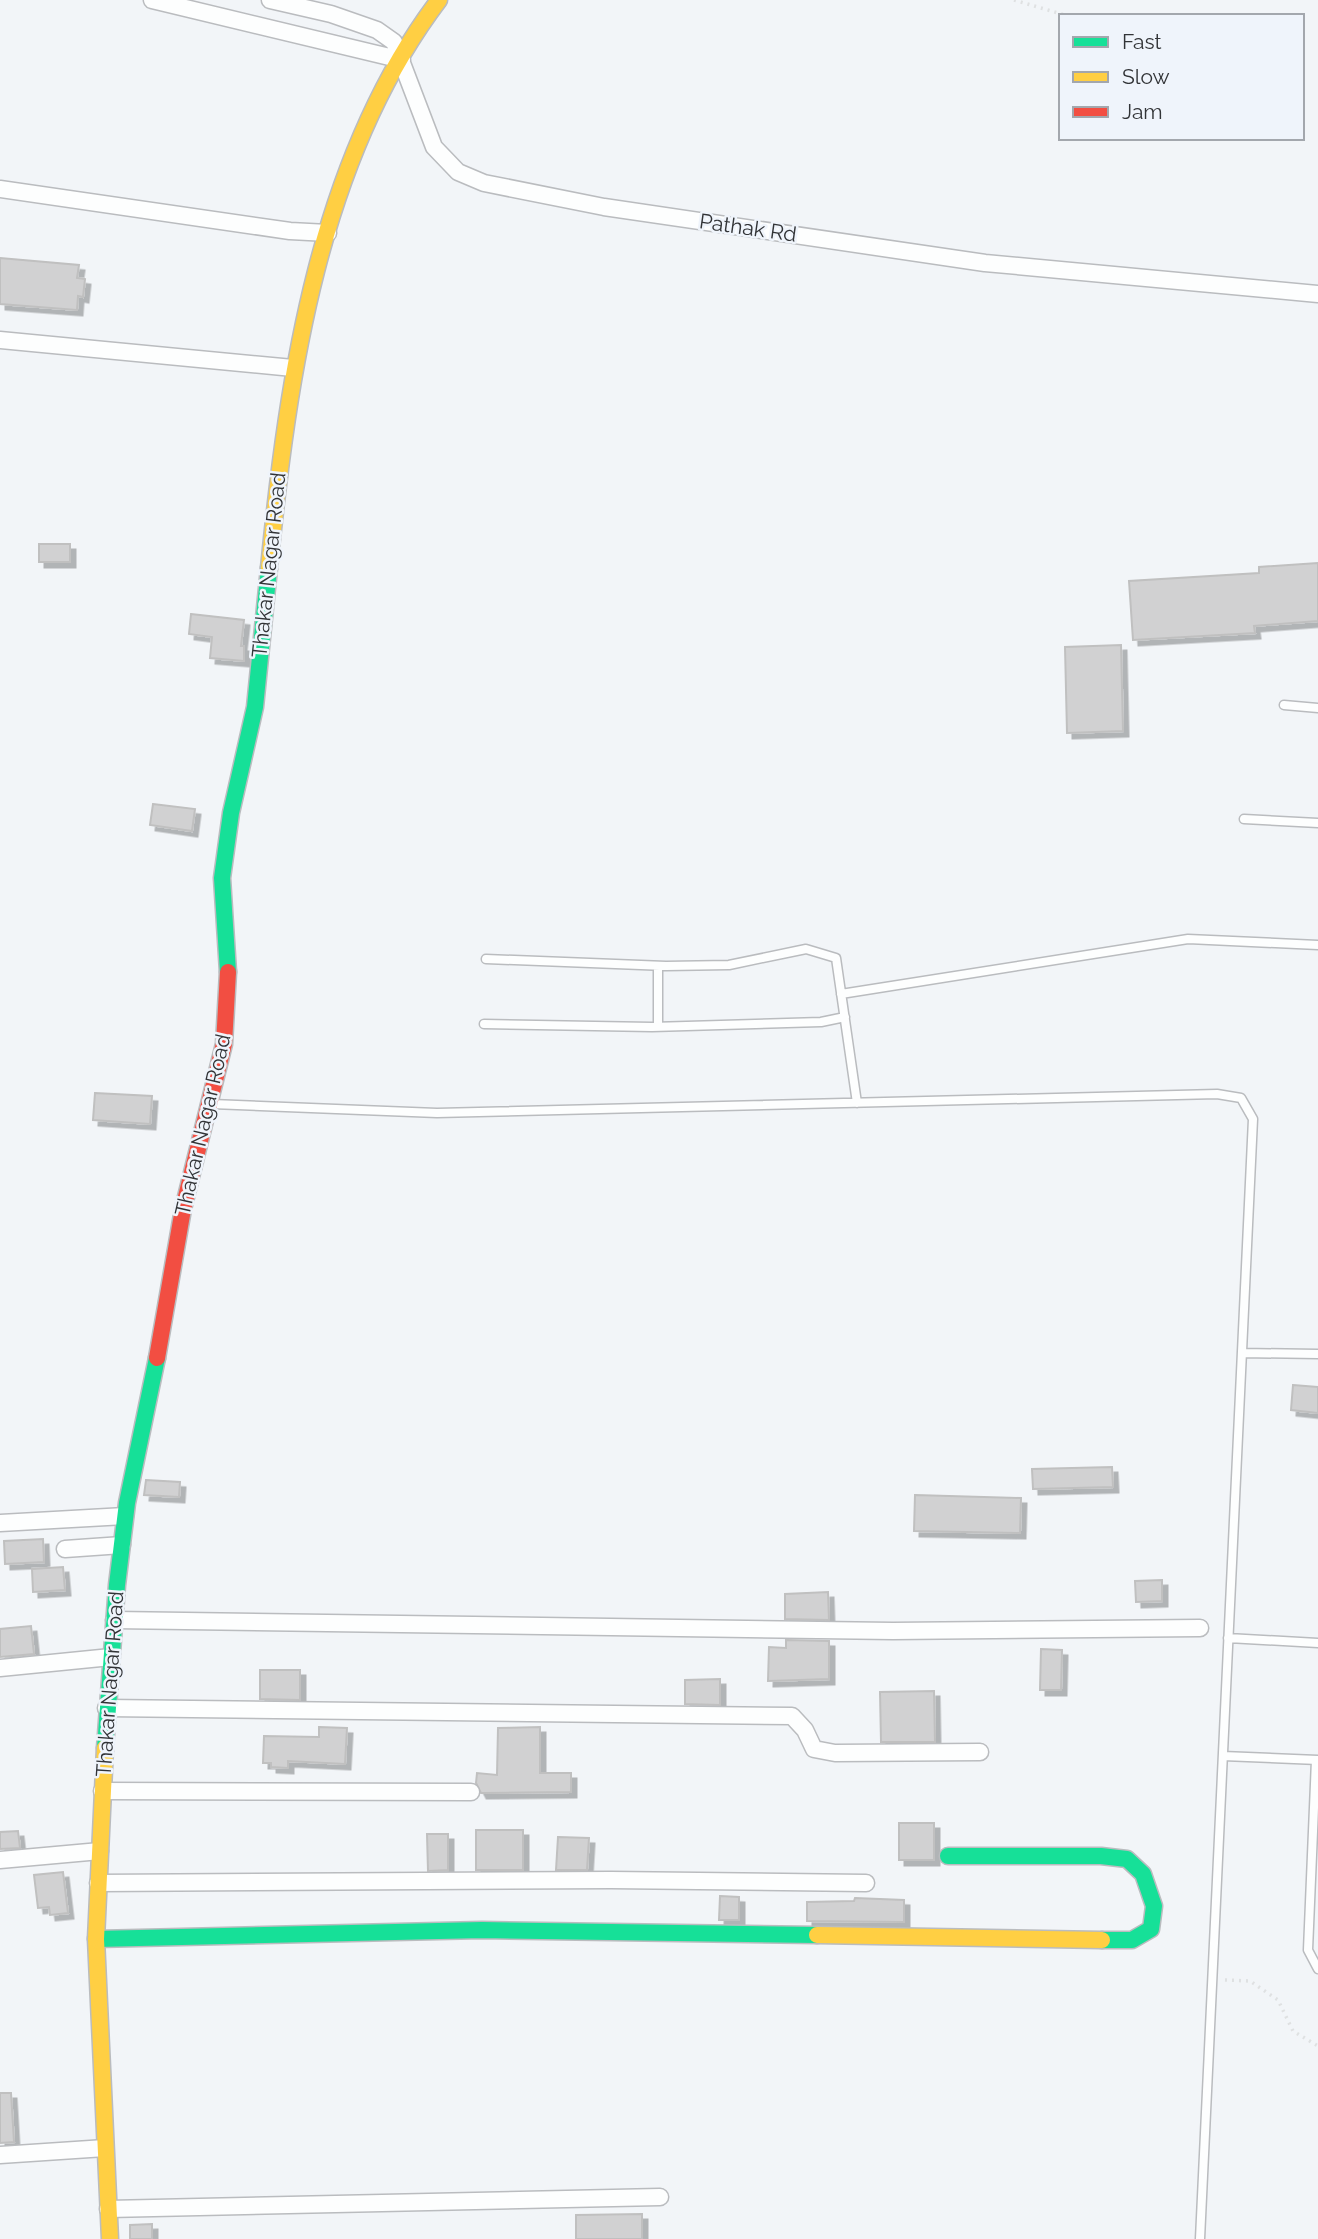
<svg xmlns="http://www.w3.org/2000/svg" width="1318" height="2239" font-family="Raleway,sans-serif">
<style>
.building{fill:#d1d1d2;stroke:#c0c0c0;stroke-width:2;filter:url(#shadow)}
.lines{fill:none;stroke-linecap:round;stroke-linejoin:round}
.lane-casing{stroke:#babcbf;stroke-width:11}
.street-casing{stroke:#babcbf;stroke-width:19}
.fast-casing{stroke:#babcbf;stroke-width:19}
.slow-casing{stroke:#babcbf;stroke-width:19}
.jam-casing{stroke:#babcbf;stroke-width:19}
.path{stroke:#dfe1e2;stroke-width:3.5;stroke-dasharray:2 5;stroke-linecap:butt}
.lane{stroke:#fdfefe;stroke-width:8}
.street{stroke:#fdfefe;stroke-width:16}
.fast{stroke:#16e098;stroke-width:16}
.slow{stroke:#ffcf43;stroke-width:16}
.jam{stroke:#f24e42;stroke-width:16}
.labels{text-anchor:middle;stroke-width:5;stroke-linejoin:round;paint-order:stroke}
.street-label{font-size:21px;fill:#323437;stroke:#eff4fb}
</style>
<defs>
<filter id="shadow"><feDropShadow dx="5.5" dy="5.5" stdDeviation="0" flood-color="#0004"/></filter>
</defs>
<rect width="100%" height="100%" fill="#f2f5f8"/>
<path class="building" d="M 0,258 L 79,265 L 77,278 L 85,279 L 83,297 L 78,296 L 77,310 L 0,304 Z
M 39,544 L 70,544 L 70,562 L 39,562 Z
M 1318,563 L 1318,621 L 1254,626 L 1255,633 L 1133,640 L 1129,581 L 1259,573 L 1259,567 Z
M 191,614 L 244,620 L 241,646 L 244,646 L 244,661 L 210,658 L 212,637 L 189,634 Z
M 1121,645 L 1123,731 L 1067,733 L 1065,647 Z
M 153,804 L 195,809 L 192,831 L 150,825 Z
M 95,1093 L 152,1096 L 150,1124 L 93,1120 Z
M 1293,1385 L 1318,1387 L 1318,1413 L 1291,1410 Z
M 1112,1467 L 1113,1487 L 1033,1489 L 1032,1469 Z
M 146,1480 L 180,1482 L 179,1497 L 144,1495 Z
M 915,1495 L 1021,1498 L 1020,1533 L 914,1531 Z
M 43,1539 L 44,1562 L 5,1564 L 4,1541 Z
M 63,1567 L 65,1590 L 33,1592 L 32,1569 Z
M 1162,1580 L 1162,1601 L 1136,1602 L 1135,1581 Z
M 828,1592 L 829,1620 L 785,1619 L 785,1594 Z
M 31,1626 L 34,1654 L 0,1657 L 0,1629 Z
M 786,1640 L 829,1641 L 829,1679 L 768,1681 L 769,1647 L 786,1648 Z
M 1041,1649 L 1062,1650 L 1061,1690 L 1040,1690 Z
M 260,1670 L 300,1670 L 300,1700 L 260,1699 Z
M 720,1679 L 720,1705 L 685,1704 L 685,1680 Z
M 934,1691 L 935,1742 L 881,1742 L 880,1692 Z
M 319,1727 L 347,1728 L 345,1764 L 288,1761 L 288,1768 L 271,1767 L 271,1763 L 263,1763 L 264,1736 L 319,1737 Z
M 540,1727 L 540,1773 L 571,1773 L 571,1792 L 481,1793 L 476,1783 L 477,1773 L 497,1775 L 498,1728 Z
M 899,1823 L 934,1823 L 934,1860 L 899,1860 Z
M 476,1830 L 523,1830 L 523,1870 L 476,1870 Z
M 18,1831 L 20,1848 L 0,1849 L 0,1832 Z
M 427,1834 L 448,1834 L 448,1870 L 428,1871 Z
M 558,1837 L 589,1838 L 587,1870 L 556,1870 Z
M 63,1872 L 68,1913 L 50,1915 L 49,1907 L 38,1908 L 34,1875 Z
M 720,1896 L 739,1897 L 739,1920 L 719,1920 Z
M 855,1898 L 904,1900 L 904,1922 L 807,1921 L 807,1902 L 854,1901 Z
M 0,2093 L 11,2093 L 14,2142 L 0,2143 Z
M 642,2214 L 642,2239 L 576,2239 L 576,2215 Z
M 152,2224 L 152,2239 L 130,2239 L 130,2225 Z"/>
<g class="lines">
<g class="lane-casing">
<path id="lane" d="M 1284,705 L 1318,708
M 1244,819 L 1318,823
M 486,959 L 666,966 L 729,965 L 806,949 L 836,958 L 857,1103
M 841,994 L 1188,939 L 1318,945
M 484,1024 L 652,1027 L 821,1022 L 845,1017
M 658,1027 L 658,966
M 212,1104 L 437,1113 L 1217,1094 L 1241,1098 L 1253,1119 L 1200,2239
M 1242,1353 L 1318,1354
M 1228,1638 L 1318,1643
M 1223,1756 L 1318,1760
M 1316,1760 L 1308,1950 L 1318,1969"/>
</g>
<g class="street-casing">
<path id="street" d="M 152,0 L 402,60
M 270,0 L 331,14 L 377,30 L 394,42 L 434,147 L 458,172 L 484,183 L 604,207 L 985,263 L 1318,294
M 0,189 L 290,231 L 328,233
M 0,340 L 293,368
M 0,1523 L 125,1516
M 65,1549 L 122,1545
M 114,1620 L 893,1631 L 1200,1628
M 0,1668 L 111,1657
M 106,1708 L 792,1716 L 805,1730 L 814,1749 L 835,1753 L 980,1752
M 102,1791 L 471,1792
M 0,1860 L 100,1851
M 98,1883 L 611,1880 L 866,1883
M 0,2155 L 105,2148
M 108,2209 L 660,2197"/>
</g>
<g class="fast-casing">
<path id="fast" d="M 228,972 L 222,878 L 231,813 L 255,707 L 269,568
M 105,1748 L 117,1585 L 127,1503 L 157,1358
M 948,1856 L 1101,1856 L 1127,1859 L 1143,1874 L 1154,1906 L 1151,1929 L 1132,1940 L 1102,1940
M 96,1939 L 482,1930 L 817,1935"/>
</g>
<g class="slow-casing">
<path id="slow" d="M 269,568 C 288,375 319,158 439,0
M 105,1748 L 96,1939 L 110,2239
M 817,1935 L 1102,1940"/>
</g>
<g class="jam-casing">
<path id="jam" d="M 157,1358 L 183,1209 L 224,1044 L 228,972"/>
</g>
<path class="path" d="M 1014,0 L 1068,16
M 1225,1980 L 1250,1981 L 1278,2000 L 1293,2031 L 1318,2046"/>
<use href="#lane" class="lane"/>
<use href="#street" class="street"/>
<use href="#fast" class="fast"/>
<use href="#slow" class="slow"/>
<use href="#jam" class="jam"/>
</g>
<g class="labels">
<g class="street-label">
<text transform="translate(748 228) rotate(8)" y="7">Pathak Rd</text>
<text transform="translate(269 565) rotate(-84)" y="7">Thakar Nagar Road</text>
<text transform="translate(203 1125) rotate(-77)" y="7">Thakar Nagar Road</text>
<text transform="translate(110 1684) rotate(-86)" y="7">Thakar Nagar Road</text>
</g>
</g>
<rect x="1059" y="14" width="245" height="126" fill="#eff4fb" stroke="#a3a7ad" stroke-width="2"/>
<rect x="1073" y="37" width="35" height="10" fill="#16e098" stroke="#a3a7ad" stroke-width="2"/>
<text x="1122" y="49" font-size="21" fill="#323437">Fast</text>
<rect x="1073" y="72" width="35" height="10" fill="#ffcf43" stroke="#a3a7ad" stroke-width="2"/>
<text x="1122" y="84" font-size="21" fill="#323437">Slow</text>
<rect x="1073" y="107" width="35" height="10" fill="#f24e42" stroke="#a3a7ad" stroke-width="2"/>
<text x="1122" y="119" font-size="21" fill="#323437">Jam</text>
</svg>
